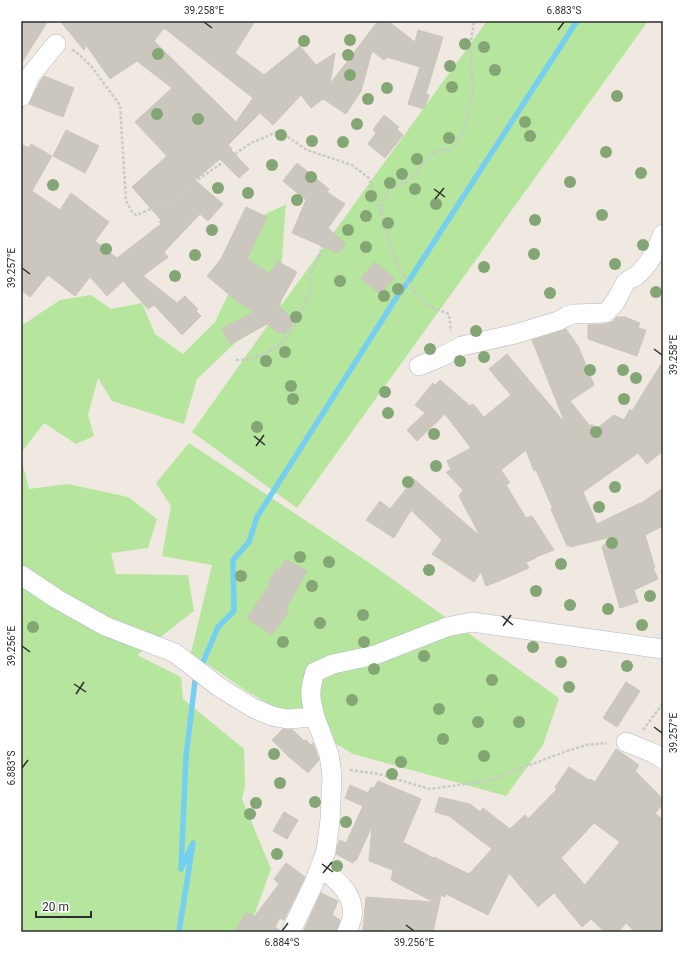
<svg xmlns="http://www.w3.org/2000/svg" width="684" height="953" font-family="Roboto,sans-serif">
<style>
.green{fill:#b6e59e}
.lines{fill:none;stroke-linecap:round;stroke-linejoin:round}
.stream{stroke:#75cff0;stroke-width:5.5}
.building{fill:#cbc7bf;stroke:#cbc5ba;fill-rule:evenodd}
.street-casing{stroke:#b4b7c1;stroke-width:20}
.path{stroke:#c9c9c9;stroke-width:2.5;stroke-dasharray:3 2;stroke-linecap:butt}
.street{stroke:#fff;stroke-width:19}
.tree{fill:#84a574}
.ticks{fill:none;stroke:#2e2e2e;stroke-width:1.5}
.neatline{fill:none;stroke:#2e2e2e;stroke-width:1.5}
.ticks-label{font-size:10px;text-anchor:middle;fill:#2e2e2e}
</style>
<rect width="100%" height="100%" fill="#efe9e1"/>
<path class="green" d="M 487,21 L 648,21 L 297,508 L 192,432 L 270,322 L 235,343 L 197,379 L 184,424 L 112,401 L 98,378 L 88,415 L 94,436 L 76,444 L 44,423 L 21,453 L 21,326 L 60,300 L 91,295 L 111,309 L 142,303 L 155,334 L 183,354 L 215,322 L 238,274 L 257,218 L 285,205 L 286,202 L 281,272 L 281,306 L 360,196 Z
M 189,443 L 371,564 L 559,698 L 543,745 L 506,796 L 353,754 L 245,690 L 191,653 L 212,565 L 162,556 L 171,506 L 156,483 Z
M 21,458 L 29,489 L 68,484 L 128,497 L 157,519 L 148,548 L 111,553 L 116,574 L 188,575 L 194,611 L 137,655 L 181,677 L 183,699 L 244,749 L 245,786 L 242,799 L 271,869 L 248,932 L 21,932 Z"/>
<g class="lines">
<path class="stream" d="M 179,932 L 193,843 L 181,869 L 186,757 L 195,681 L 218,627 L 234,611 L 233,560 L 249,542 L 257,517 L 398,295 L 408,282 L 577,21"/>
</g>
<path class="building" d="M 21,21 L 48,21 L 21,64 Z
M 60,21 L 255,21 L 235,53 L 264,75 L 300,46 L 316,65 L 335,53 L 330,84 L 378,21 L 388,21 L 415,42 L 418,30 L 443,37 L 426,94 L 429,95 L 424,109 L 408,104 L 420,67 L 387,57 L 384,60 L 372,51 L 361,91 L 346,114 L 323,99 L 311,108 L 301,95 L 273,125 L 260,113 L 228,145 L 232,149 L 231,150 L 249,169 L 239,178 L 220,159 L 195,180 L 223,204 L 208,221 L 200,214 L 164,252 L 168,257 L 143,276 L 177,303 L 185,296 L 198,309 L 196,311 L 201,316 L 182,335 L 154,305 L 148,309 L 123,281 L 107,296 L 90,277 L 75,296 L 48,275 L 30,297 L 21,290 L 21,144 L 29,148 L 31,144 L 52,156 L 32,191 L 60,210 L 71,193 L 109,222 L 95,241 L 117,258 L 161,224 L 159,222 L 161,220 L 132,187 L 167,156 L 135,122 L 172,88 L 137,61 L 110,79 L 86,45 L 84,50 ZM 164,28 L 253,98 L 236,122 L 154,41 Z
M 44,76 L 74,88 L 63,117 L 29,104 L 40,82 Z
M 384,115 L 399,127 L 397,129 L 403,135 L 385,158 L 368,144 L 376,133 L 373,130 Z
M 66,130 L 99,146 L 85,173 L 53,156 Z
M 297,163 L 329,189 L 327,192 L 345,204 L 328,228 L 346,244 L 338,253 L 292,233 L 306,200 L 283,181 Z
M 246,207 L 267,217 L 247,259 L 270,274 L 277,261 L 297,272 L 278,306 L 295,320 L 284,335 L 279,331 L 278,333 L 267,324 L 230,344 L 222,329 L 254,312 L 238,302 L 207,276 L 221,259 Z
M 375,262 L 394,278 L 380,294 L 361,278 Z
M 617,317 L 625,317 L 640,323 L 638,328 L 646,330 L 637,356 L 588,339 L 588,325 L 606,324 L 612,322 Z
M 566,329 L 578,346 L 594,385 L 570,401 L 590,426 L 592,424 L 596,429 L 614,415 L 624,420 L 630,409 L 632,411 L 663,361 L 663,451 L 647,464 L 638,453 L 583,492 L 597,524 L 640,503 L 640,504 L 663,488 L 663,526 L 645,535 L 655,568 L 653,568 L 658,579 L 634,590 L 638,602 L 620,608 L 602,547 L 611,537 L 570,547 L 569,545 L 567,546 L 551,509 L 553,509 L 536,470 L 534,471 L 526,450 L 501,470 L 510,483 L 506,485 L 526,518 L 532,516 L 554,550 L 536,557 L 536,558 L 526,562 L 529,568 L 499,581 L 486,586 L 481,572 L 474,582 L 432,554 L 442,540 L 411,510 L 394,538 L 366,520 L 380,501 L 390,509 L 414,479 L 480,536 L 459,496 L 463,490 L 446,472 L 451,470 L 447,461 L 471,448 L 445,414 L 417,441 L 407,430 L 425,413 L 415,405 L 433,383 L 435,385 L 440,380 L 470,406 L 473,404 L 484,417 L 511,395 L 489,369 L 507,354 L 565,423 L 532,340 Z
M 286,559 L 307,571 L 286,608 L 289,611 L 272,635 L 247,618 L 270,584 L 268,583 L 276,569 L 279,571 Z
M 626,682 L 640,691 L 617,727 L 603,718 Z
M 283,729 L 293,730 L 304,741 L 306,740 L 311,745 L 313,743 L 319,760 L 308,773 L 288,756 L 272,740 Z
M 616,749 L 639,765 L 635,771 L 663,799 L 663,804 L 655,813 L 663,820 L 663,932 L 635,932 L 626,923 L 618,932 L 605,932 L 591,919 L 582,927 L 554,893 L 538,907 L 509,873 L 488,915 L 446,894 L 445,897 L 441,895 L 433,932 L 406,932 L 389,929 L 389,932 L 363,930 L 366,897 L 434,902 L 391,880 L 393,870 L 369,861 L 372,826 L 356,861 L 354,860 L 353,863 L 336,854 L 338,844 L 340,840 L 346,843 L 363,806 L 345,798 L 350,785 L 368,793 L 371,787 L 374,788 L 378,781 L 421,799 L 403,842 L 433,858 L 434,857 L 469,874 L 492,849 L 449,816 L 435,812 L 439,797 L 470,804 L 480,812 L 483,808 L 510,829 L 525,815 L 528,819 L 557,789 L 555,787 L 569,767 L 589,780 L 590,779 L 595,782 ZM 594,823 L 620,842 L 585,885 L 561,858 Z
M 284,812 L 298,820 L 287,839 L 273,831 Z
M 286,863 L 305,877 L 284,920 L 280,918 L 275,927 L 282,932 L 235,932 L 246,912 L 254,917 L 279,884 L 274,879 Z
M 321,893 L 338,901 L 332,915 L 340,920 L 336,932 L 307,932 L 304,930 Z"/>
<g class="lines">
<g class="street-casing">
<path id="street" d="M 21,97 L 30,76 L 56,44
M 419,366 L 441,357 L 462,346 L 515,334 L 558,321 L 567,316 L 574,314 L 605,313 C 616,305 619,293 626,282 C 629,279 633,278 636,276 C 648,266 658,248 663,234
M 21,575 L 57,599 L 105,626 L 175,653 L 219,687 L 253,708 L 272,716 L 287,719 L 315,717 L 329,754 L 332,776 L 330,820 L 326,851 L 314,883 L 292,929 L 293,932
M 315,717 C 310,698 309,691 315,672 L 333,664 L 375,655 L 447,627 L 472,622 L 663,649
M 626,742 L 653,753 L 663,759
M 320,866 C 335,879 356,894 352,917 C 351,922 349,927 347,932"/>
</g>
<path class="path" d="M 72,50 L 75,51 L 91,66 L 120,105 L 126,201 L 132,212 L 136,215 L 176,199 L 190,185 L 251,143 L 279,131 L 307,150 L 352,165 L 369,178 L 381,212 L 385,231 L 397,264 L 409,285 L 426,305 L 449,314 L 451,331
M 381,211 L 389,190 L 411,179 L 431,155 L 439,149 L 448,150 L 455,147 L 464,128 L 470,105 L 473,88 L 470,47 L 474,21
M 236,360 C 269,360 289,340 302,311 C 305,304 309,297 310,290 C 311,286 309,280 310,275 C 311,271 314,268 316,264 C 320,255 323,245 323,235
M 643,730 L 663,703
M 350,770 L 379,774 L 430,789 L 487,781 L 567,751 L 586,745 L 607,743"/>
<use href="#street" class="street"/>
</g>
<g class="tree">
<circle cx="350" cy="40" r="6"/>
<circle cx="304" cy="41" r="6"/>
<circle cx="465" cy="44" r="6"/>
<circle cx="484" cy="47" r="6"/>
<circle cx="158" cy="54" r="6"/>
<circle cx="348" cy="55" r="6"/>
<circle cx="450" cy="66" r="6"/>
<circle cx="495" cy="70" r="6"/>
<circle cx="350" cy="75" r="6"/>
<circle cx="452" cy="87" r="6"/>
<circle cx="387" cy="88" r="6"/>
<circle cx="617" cy="96" r="6"/>
<circle cx="368" cy="99" r="6"/>
<circle cx="157" cy="114" r="6"/>
<circle cx="198" cy="119" r="6"/>
<circle cx="525" cy="122" r="6"/>
<circle cx="357" cy="124" r="6"/>
<circle cx="281" cy="135" r="6"/>
<circle cx="530" cy="136" r="6"/>
<circle cx="449" cy="138" r="6"/>
<circle cx="312" cy="141" r="6"/>
<circle cx="343" cy="142" r="6"/>
<circle cx="606" cy="152" r="6"/>
<circle cx="417" cy="159" r="6"/>
<circle cx="272" cy="165" r="6"/>
<circle cx="641" cy="173" r="6"/>
<circle cx="402" cy="174" r="6"/>
<circle cx="311" cy="177" r="6"/>
<circle cx="570" cy="182" r="6"/>
<circle cx="390" cy="183" r="6"/>
<circle cx="53" cy="185" r="6"/>
<circle cx="218" cy="188" r="6"/>
<circle cx="415" cy="189" r="6"/>
<circle cx="248" cy="193" r="6"/>
<circle cx="371" cy="196" r="6"/>
<circle cx="297" cy="200" r="6"/>
<circle cx="436" cy="204" r="6"/>
<circle cx="602" cy="215" r="6"/>
<circle cx="366" cy="216" r="6"/>
<circle cx="535" cy="220" r="6"/>
<circle cx="388" cy="223" r="6"/>
<circle cx="212" cy="230" r="6"/>
<circle cx="348" cy="230" r="6"/>
<circle cx="643" cy="245" r="6"/>
<circle cx="366" cy="247" r="6"/>
<circle cx="106" cy="249" r="6"/>
<circle cx="534" cy="254" r="6"/>
<circle cx="195" cy="255" r="6"/>
<circle cx="615" cy="264" r="6"/>
<circle cx="484" cy="267" r="6"/>
<circle cx="175" cy="276" r="6"/>
<circle cx="340" cy="281" r="6"/>
<circle cx="398" cy="289" r="6"/>
<circle cx="656" cy="292" r="6"/>
<circle cx="550" cy="293" r="6"/>
<circle cx="384" cy="296" r="6"/>
<circle cx="296" cy="317" r="6"/>
<circle cx="476" cy="331" r="6"/>
<circle cx="430" cy="349" r="6"/>
<circle cx="285" cy="352" r="6"/>
<circle cx="484" cy="357" r="6"/>
<circle cx="266" cy="361" r="6"/>
<circle cx="460" cy="361" r="6"/>
<circle cx="590" cy="370" r="6"/>
<circle cx="623" cy="370" r="6"/>
<circle cx="636" cy="378" r="6"/>
<circle cx="291" cy="386" r="6"/>
<circle cx="385" cy="392" r="6"/>
<circle cx="293" cy="399" r="6"/>
<circle cx="624" cy="399" r="6"/>
<circle cx="388" cy="413" r="6"/>
<circle cx="257" cy="427" r="6"/>
<circle cx="596" cy="432" r="6"/>
<circle cx="434" cy="434" r="6"/>
<circle cx="436" cy="466" r="6"/>
<circle cx="408" cy="482" r="6"/>
<circle cx="615" cy="487" r="6"/>
<circle cx="599" cy="507" r="6"/>
<circle cx="612" cy="543" r="6"/>
<circle cx="300" cy="557" r="6"/>
<circle cx="329" cy="562" r="6"/>
<circle cx="561" cy="564" r="6"/>
<circle cx="429" cy="570" r="6"/>
<circle cx="241" cy="576" r="6"/>
<circle cx="312" cy="586" r="6"/>
<circle cx="536" cy="591" r="6"/>
<circle cx="650" cy="596" r="6"/>
<circle cx="570" cy="605" r="6"/>
<circle cx="608" cy="609" r="6"/>
<circle cx="363" cy="615" r="6"/>
<circle cx="320" cy="623" r="6"/>
<circle cx="642" cy="625" r="6"/>
<circle cx="33" cy="627" r="6"/>
<circle cx="283" cy="642" r="6"/>
<circle cx="364" cy="642" r="6"/>
<circle cx="533" cy="647" r="6"/>
<circle cx="424" cy="656" r="6"/>
<circle cx="561" cy="662" r="6"/>
<circle cx="627" cy="666" r="6"/>
<circle cx="374" cy="669" r="6"/>
<circle cx="492" cy="680" r="6"/>
<circle cx="569" cy="687" r="6"/>
<circle cx="352" cy="700" r="6"/>
<circle cx="439" cy="709" r="6"/>
<circle cx="478" cy="722" r="6"/>
<circle cx="519" cy="722" r="6"/>
<circle cx="443" cy="739" r="6"/>
<circle cx="274" cy="754" r="6"/>
<circle cx="484" cy="756" r="6"/>
<circle cx="401" cy="762" r="6"/>
<circle cx="392" cy="774" r="6"/>
<circle cx="280" cy="783" r="6"/>
<circle cx="315" cy="802" r="6"/>
<circle cx="256" cy="803" r="6"/>
<circle cx="250" cy="814" r="6"/>
<circle cx="346" cy="822" r="6"/>
<circle cx="277" cy="854" r="6"/>
<circle cx="337" cy="866" r="6"/>
</g>
<path class="ticks" d="M 204,22 L 212,28M 558,30 L 564,22M 434,189 L 445,197M 435,199 L 444,188M 22,268 L 30,274M 654,349 L 662,355M 254,436 L 265,445M 256,446 L 264,435M 502,616 L 513,625M 503,626 L 511,615M 22,646 L 30,652M 74,684 L 86,692M 76,694 L 84,682M 654,727 L 662,733M 22,768 L 28,760M 322,864 L 333,872M 323,873 L 332,862M 406,925 L 414,931M 282,931 L 288,923"/>
<rect width="684" height="953" fill="none" stroke="#ffffff" stroke-width="44"/>
<path d="M36 911v6h55v-6" fill="none" stroke="#2e2e2e" stroke-width="2"/>
<text x="42" y="911" font-size="12" fill="#2e2e2e" stroke="#ffffff" stroke-width="3" paint-order="stroke">20 m</text>
<rect x="22" y="22" width="640" height="909" class="neatline"/>
<g class="ticks-label">
<text x="204" y="14">39.258°E</text>
<text x="564" y="14">6.883°S</text>
<text transform="translate(11 268) rotate(-90)" y="4">39.257°E</text>
<text transform="translate(673 355) rotate(-90)" y="4">39.258°E</text>
<text transform="translate(11 646) rotate(-90)" y="4">39.256°E</text>
<text transform="translate(673 733) rotate(-90)" y="4">39.257°E</text>
<text transform="translate(11 768) rotate(-90)" y="4">6.883°S</text>
<text x="282" y="946">6.884°S</text>
<text x="414" y="946">39.256°E</text>
</g>
</svg>
